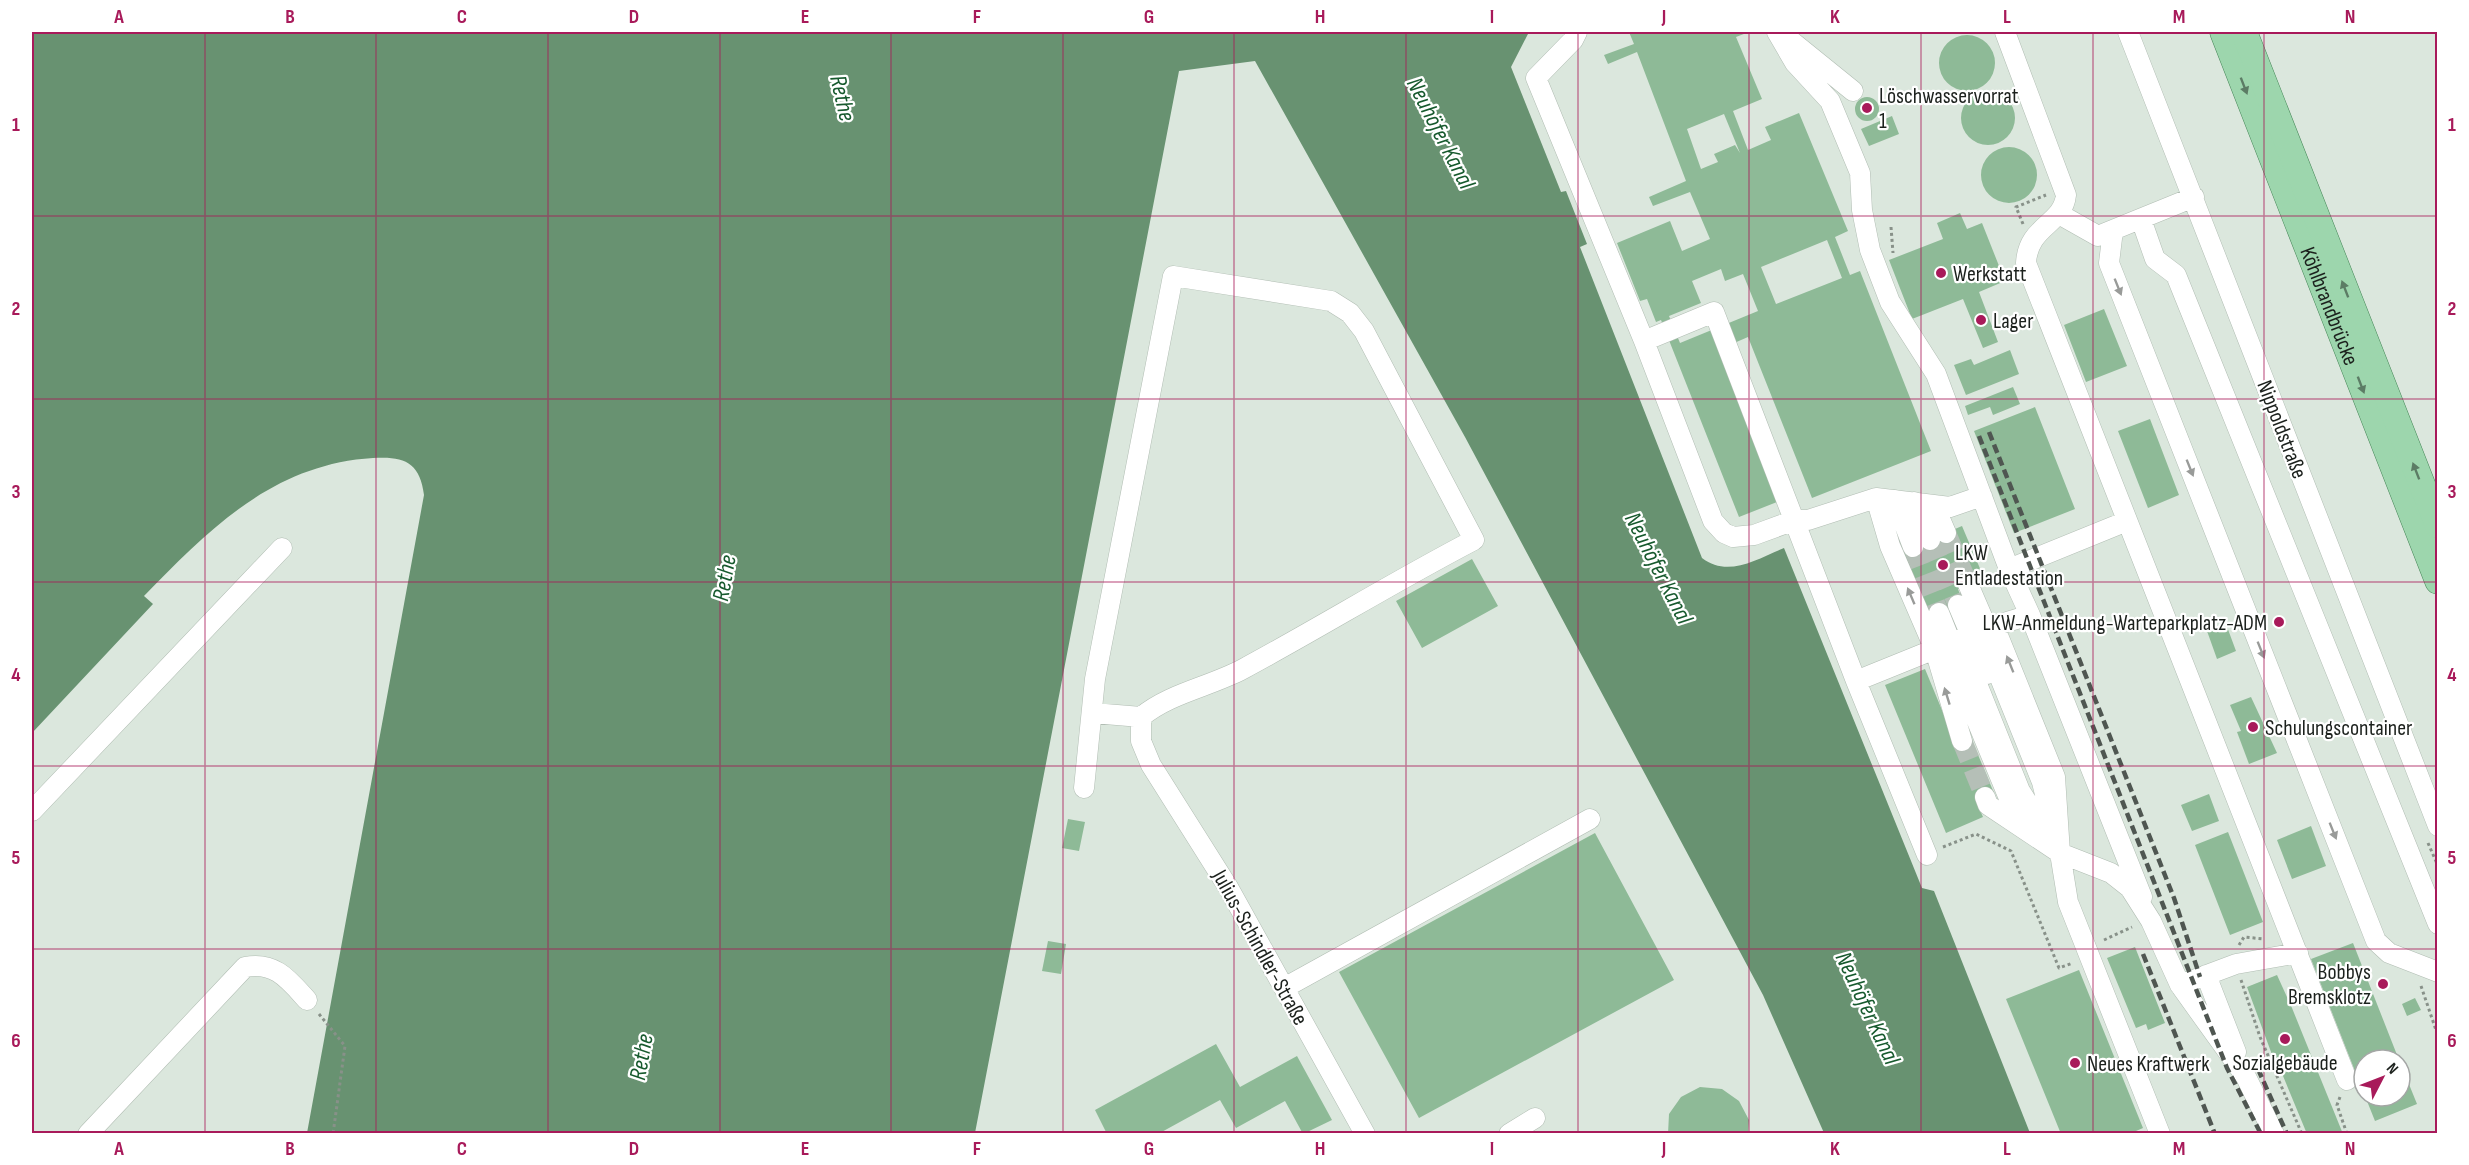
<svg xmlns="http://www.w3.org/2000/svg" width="2469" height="1165" font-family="'Sofia Sans Condensed',sans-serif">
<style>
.water{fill:#689271}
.building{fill:#8eba97;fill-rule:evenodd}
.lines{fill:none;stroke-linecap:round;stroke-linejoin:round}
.minor-tunnel{stroke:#b5bfb7;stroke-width:20;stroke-dasharray:20 10;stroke-linecap:butt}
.minor-casing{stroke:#b1bdb3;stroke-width:21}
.major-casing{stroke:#468557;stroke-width:27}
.path{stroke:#889189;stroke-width:3;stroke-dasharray:3 3;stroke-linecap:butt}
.minor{stroke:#fff;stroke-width:20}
.major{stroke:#9dd6ad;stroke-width:26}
.rail{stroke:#4f5651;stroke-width:4.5;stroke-dasharray:9 4.5;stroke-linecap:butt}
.oneway{fill:#5c7c65}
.oneway2{fill:#999b99}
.grid{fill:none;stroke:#a81a5a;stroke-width:1.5;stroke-opacity:0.55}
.poi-dot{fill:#a81a5a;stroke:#fff;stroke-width:2}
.labels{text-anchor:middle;stroke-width:4.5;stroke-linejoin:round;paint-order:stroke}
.poi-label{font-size:22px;fill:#1c211d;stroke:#fff;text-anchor:start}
.street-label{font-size:22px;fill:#1c211d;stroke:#fff}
.water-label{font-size:24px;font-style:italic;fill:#175a2e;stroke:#fff}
.neatline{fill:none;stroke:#a81a5a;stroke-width:2}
.grid-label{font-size:20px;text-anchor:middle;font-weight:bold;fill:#a81a5a}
</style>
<rect width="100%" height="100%" fill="#dbe7dd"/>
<path class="water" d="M 32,32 L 1529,32 L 1511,67 L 1561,192 L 1566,191 L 1587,244 L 1580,247 L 1702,558 C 1728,578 1757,559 1784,548 L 1922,888 L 1934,891 L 2030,1133 L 1824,1133 L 1763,995 L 1465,437 L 1255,61 L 1179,71 L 975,1133 L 307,1133 L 424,495 C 420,462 404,456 373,458 C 274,464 210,528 144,596 L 153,604 L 32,733 Z"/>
<path class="building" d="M 1629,32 L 1749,32 L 1736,37 L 1762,99 L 1733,111 L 1748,150 L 1771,140 L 1765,127 L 1799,113 L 1848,231 L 1835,237 L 1850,275 L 1860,271 L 1931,451 L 1812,498 L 1748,337 L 1718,350 L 1777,502 L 1739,517 L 1661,320 L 1656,322 L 1647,299 L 1640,301 L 1617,243 L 1670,221 L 1682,251 L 1710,239 L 1690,192 L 1653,206 L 1649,197 L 1686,181 L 1637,52 L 1608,64 L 1604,55 L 1634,44 ZM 1724,114 L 1740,153 L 1735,145 L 1714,154 L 1718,162 L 1701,169 L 1687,129 ZM 1827,240 L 1842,278 L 1776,304 L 1761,267 ZM 1721,269 L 1725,281 L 1743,274 L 1758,311 L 1680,343 L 1669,316 L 1701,303 L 1692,281 Z
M1939 63a28 28 0 1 1 56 0a28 28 0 1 1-56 0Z
M1961 118a27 27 0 1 1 54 0a27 27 0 1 1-54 0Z
M1855 109a12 12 0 1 1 24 0a12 12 0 1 1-24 0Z
M 1892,116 L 1899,134 L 1869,146 L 1861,129 Z
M1981 175a28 28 0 1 1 56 0a28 28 0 1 1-56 0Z
M 1960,213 L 1967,229 L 1982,223 L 2005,281 L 1979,292 L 1998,342 L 1983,348 L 1963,299 L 1912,319 L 1889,260 L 1943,239 L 1937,223 Z
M 2104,309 L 2127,366 L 2086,382 L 2064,325 Z
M 2010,350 L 2019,374 L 1966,395 L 1954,365 L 1971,359 L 1974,365 Z
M 2013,387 L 2020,404 L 1993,415 L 1990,407 L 1968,415 L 1965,406 Z
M 2035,407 L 2075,509 L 2014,533 L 1974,431 Z
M 2150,419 L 2179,495 L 2148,508 L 2118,431 Z
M 1962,526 L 1984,578 L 1958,589 L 1963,603 L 1929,617 L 1901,552 Z
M 1472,559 L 1498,606 L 1422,648 L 1396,601 Z
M 2226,624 L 2236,651 L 2217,659 L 2207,631 Z
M 1925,669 L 1956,744 L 1971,738 L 1994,793 L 1976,801 L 1983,817 L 1946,833 L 1885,685 Z
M 2251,697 L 2277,753 L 2249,764 L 2237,732 L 2241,731 L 2230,705 Z
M 2209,794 L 2219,821 L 2192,831 L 2181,805 Z
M 1068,819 L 1085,822 L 1079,851 L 1062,848 Z
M 2311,826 L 2326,866 L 2292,879 L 2277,840 Z
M 2228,832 L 2263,922 L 2230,935 L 2195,845 Z
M 1595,833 L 1674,980 L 1419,1118 L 1339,972 Z
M 1048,941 L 1066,944 L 1061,974 L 1042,971 Z
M 2353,943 L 2399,1060 L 2364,1060 L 2364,1094 L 2311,959 Z
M 2135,947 L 2165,1023 L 2148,1030 L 2146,1024 L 2136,1028 L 2107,958 Z
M 2079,970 L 2143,1128 L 2129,1134 L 2061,1134 L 2006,999 Z
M 2277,975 L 2292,1008 L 2343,1134 L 2307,1134 L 2276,1059 L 2274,1060 L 2247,987 Z
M 2415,998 L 2421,1010 L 2407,1016 L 2402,1004 Z
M 1216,1044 L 1240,1087 L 1297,1056 L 1332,1120 L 1303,1134 L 1285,1101 L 1236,1128 L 1220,1100 L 1158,1134 L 1107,1134 L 1095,1110 Z
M 2400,1062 L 2417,1104 L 2375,1121 L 2365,1096 L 2400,1096 Z
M 1700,1087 L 1722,1089 L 1739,1101 L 1749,1120 L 1748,1134 L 1668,1134 L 1669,1114 L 1681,1097 Z"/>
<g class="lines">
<path class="minor-tunnel" d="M 1946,533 L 1968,584
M 1930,540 L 1958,605
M 1913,547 L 1939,613
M 1962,741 L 1985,797"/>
<g class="minor-casing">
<path id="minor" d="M 1577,32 L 1573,40 L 1536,78 L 1644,341 L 1713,521 L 1724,533 L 1733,537 L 1754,535 L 1795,520 L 1808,520 L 1876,498 L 1950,507 L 1982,496
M 1777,32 L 1795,63 L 1830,101 L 1860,173 L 1862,210 L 1870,250 L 1890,302 L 1936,374 L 2009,569 L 2030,615
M 2005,32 L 2066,195 C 2063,225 2028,225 2026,263 L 2347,1080
M 2128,32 L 2438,826
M 1785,36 L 1853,91
M 2059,214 L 2098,236 L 2194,197
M 2141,219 L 2155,259 L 2176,275 L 2438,924
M 2113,230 L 2109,263 L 2376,941 L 2389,953 L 2438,972
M 1644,341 L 1714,312 L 1856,681 L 1927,855
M 1876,498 L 1890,546 L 1935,650 L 1962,741
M 1895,500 L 1913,547
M 1914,502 L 1930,540
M 1934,505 L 1946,533
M 2009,569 L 2127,521
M 1968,584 L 1987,628 L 1999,638 L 2055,777 L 2060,853 L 2111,873 L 2130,888 L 2151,921 L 2180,985 L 2246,1077 L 2274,1134
M 1958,605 L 1987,674
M 1939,613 L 1951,643 L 1955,668 L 2008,796 L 2060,853 L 2020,791 L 1967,659 L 1951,643
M 1987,628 L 1986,643 L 2042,782 L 2048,806
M 1856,681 L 1987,628 L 2030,615 L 2142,897
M 1093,713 L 1141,717
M 1084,788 L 1095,679 L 1173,276 L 1331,301 L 1350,313 L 1364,331 L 1474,540 C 1395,581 1321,627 1243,669 C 1209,687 1170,693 1141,717 L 1141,741 L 1151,765 L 1228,887 L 1365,1134
M 1985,797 L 1988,805 L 2060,853 L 2068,902 L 2160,1134
M 32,811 L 282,548
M 2206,975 L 2236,1052
M 2180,985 L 2236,964 L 2298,953
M 1284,988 L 1590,819
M 88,1134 L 245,967 C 275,961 289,980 307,1000
M 1509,1134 L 1535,1118"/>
</g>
<g class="major-casing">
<g id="major">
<path id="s1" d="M 2223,32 L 2438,581"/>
<path d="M 2244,32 L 2438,525"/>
</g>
</g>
<path class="path" d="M 2023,224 L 2016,207 L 2046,195
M 1891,227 L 1893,253
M 2428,843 L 2438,866
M 1943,847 L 1976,834 L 2011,851 L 2059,968 L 2073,963
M 2104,940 L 2132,927
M 2239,945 L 2244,937 L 2264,939
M 2241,980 L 2260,1037 L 2302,1134
M 2421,986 L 2438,1036
M 319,1014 L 345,1046 L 333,1134
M 2340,1097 L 2337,1105 L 2347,1134"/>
<use href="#minor" class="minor"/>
<use href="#major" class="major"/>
<path class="rail" d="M 1989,432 L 2174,898 L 2200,977
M 1979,436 L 2227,1068 L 2261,1134
M 2143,954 L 2215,1134
M 2258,1069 L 2287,1134"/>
</g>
<defs><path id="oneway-solid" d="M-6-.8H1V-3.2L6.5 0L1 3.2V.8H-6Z" transform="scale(1.5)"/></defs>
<g class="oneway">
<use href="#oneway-solid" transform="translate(2244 86) rotate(69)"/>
<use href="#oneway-solid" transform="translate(2345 289) rotate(-111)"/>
<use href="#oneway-solid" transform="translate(2361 385) rotate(69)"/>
<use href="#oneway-solid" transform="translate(2416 471) rotate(-111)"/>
</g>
<g class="oneway2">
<use href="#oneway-solid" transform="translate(2118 287) rotate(68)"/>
<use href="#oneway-solid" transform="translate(2190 468) rotate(68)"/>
<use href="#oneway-solid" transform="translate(1911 596) rotate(-113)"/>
<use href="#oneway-solid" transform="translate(2261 650) rotate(68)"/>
<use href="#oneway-solid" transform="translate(2010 664) rotate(-112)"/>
<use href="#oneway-solid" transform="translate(1947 696) rotate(-107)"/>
<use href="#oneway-solid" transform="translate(2333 831) rotate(68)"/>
</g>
<path class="grid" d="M 205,32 L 205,1134M 376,32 L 376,1134M 548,32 L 548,1134M 720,32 L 720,1134M 891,32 L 891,1134M 1063,32 L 1063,1134M 1234,32 L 1234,1134M 1406,32 L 1406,1134M 1578,32 L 1578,1134M 1749,32 L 1749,1134M 1921,32 L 1921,1134M 2093,32 L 2093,1134M 2264,32 L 2264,1134M 32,216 L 2438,216M 32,399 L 2438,399M 32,582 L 2438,582M 32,766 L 2438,766M 32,949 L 2438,949"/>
<g class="poi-dot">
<circle cx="1867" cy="108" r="6"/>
<circle cx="1941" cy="273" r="6"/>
<circle cx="1981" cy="320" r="6"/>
<circle cx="1943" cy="565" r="6"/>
<circle cx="2279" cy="622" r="6"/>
<circle cx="2253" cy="727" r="6"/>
<circle cx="2383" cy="984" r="6"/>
<circle cx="2285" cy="1039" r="6"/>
<circle cx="2075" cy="1063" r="6"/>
</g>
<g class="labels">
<g class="poi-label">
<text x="1879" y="103">Löschwasservorrat<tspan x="1879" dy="25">1</tspan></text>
<text x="1953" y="281">Werkstatt</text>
<text x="1993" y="328">Lager</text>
<text x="1955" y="560">LKW<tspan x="1955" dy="25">Entladestation</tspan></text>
<text x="2267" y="630" text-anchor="end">LKW-Anmeldung-Warteparkplatz-ADM</text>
<text x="2265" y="735">Schulungscontainer</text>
<text x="2371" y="979" text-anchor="end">Bobbys<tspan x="2371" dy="25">Bremsklotz</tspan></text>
<text x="2285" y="1070" text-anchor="middle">Sozialgebäude</text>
<text x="2087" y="1071">Neues Kraftwerk</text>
</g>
<g class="street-label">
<text dy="8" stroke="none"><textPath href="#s1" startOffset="294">Köhlbrandbrücke</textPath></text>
<text transform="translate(2283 429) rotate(69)" y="8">Nippoldstraße</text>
<text transform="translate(1261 947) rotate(61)" y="8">Julius-Schindler-Straße</text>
</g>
<g class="water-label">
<text transform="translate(843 98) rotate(77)" y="8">Rethe</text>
<text transform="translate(1441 133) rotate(63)" y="8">Neuhöfer Kanal</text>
<text transform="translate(1659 568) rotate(63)" y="8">Neuhöfer Kanal</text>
<text transform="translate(724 578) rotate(-80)" y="8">Rethe</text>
<text transform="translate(1868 1008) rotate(65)" y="8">Neuhöfer Kanal</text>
<text transform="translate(641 1057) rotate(-80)" y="8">Rethe</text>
</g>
</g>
<rect width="2469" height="1165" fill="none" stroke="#ffffff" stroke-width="66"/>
<g transform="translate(2382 1078) rotate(48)"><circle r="28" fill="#ffffff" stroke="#a4a6a5" stroke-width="1.5"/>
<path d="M0-4.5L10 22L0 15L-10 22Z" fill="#a81a5a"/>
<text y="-9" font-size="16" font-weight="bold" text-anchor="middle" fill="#1c211d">N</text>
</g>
<rect x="33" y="33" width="2403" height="1099" class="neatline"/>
<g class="grid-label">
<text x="119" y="23">A</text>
<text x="290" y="23">B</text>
<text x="462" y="23">C</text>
<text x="634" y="23">D</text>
<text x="805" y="23">E</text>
<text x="977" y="23">F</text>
<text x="1149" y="23">G</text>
<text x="1320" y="23">H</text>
<text x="1492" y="23">I</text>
<text x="1664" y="23">J</text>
<text x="1835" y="23">K</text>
<text x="2007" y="23">L</text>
<text x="2179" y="23">M</text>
<text x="2350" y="23">N</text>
<text x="16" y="131">1</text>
<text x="2452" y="131">1</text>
<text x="16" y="315">2</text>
<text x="2452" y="315">2</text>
<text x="16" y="498">3</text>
<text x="2452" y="498">3</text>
<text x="16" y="681">4</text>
<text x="2452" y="681">4</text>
<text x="16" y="864">5</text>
<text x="2452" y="864">5</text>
<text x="16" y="1047">6</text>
<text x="2452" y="1047">6</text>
<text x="119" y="1155">A</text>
<text x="290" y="1155">B</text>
<text x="462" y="1155">C</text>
<text x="634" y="1155">D</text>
<text x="805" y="1155">E</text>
<text x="977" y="1155">F</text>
<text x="1149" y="1155">G</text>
<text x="1320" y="1155">H</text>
<text x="1492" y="1155">I</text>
<text x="1664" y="1155">J</text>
<text x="1835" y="1155">K</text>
<text x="2007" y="1155">L</text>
<text x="2179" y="1155">M</text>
<text x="2350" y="1155">N</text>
</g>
</svg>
